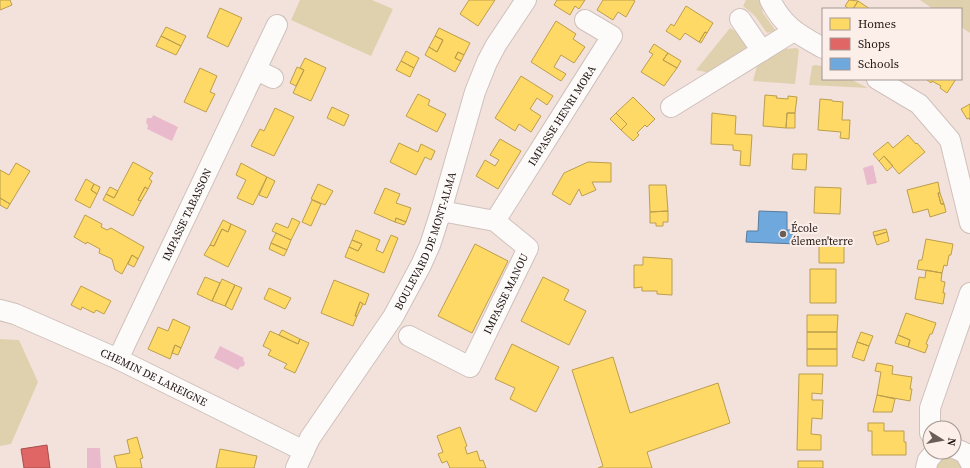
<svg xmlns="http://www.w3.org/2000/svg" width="970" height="468" font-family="'Source Serif 4',serif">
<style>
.green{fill:#e0d1ae}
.water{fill:#e9b9cc}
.homes{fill:#ffd966;stroke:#bc9e4c}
.shops{fill:#e06666;stroke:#a64e4c}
.schools{fill:#6fa8dc;stroke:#577c9f}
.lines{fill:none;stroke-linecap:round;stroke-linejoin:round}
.minor-casing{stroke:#cfc1bc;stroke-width:22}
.minor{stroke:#fdfbfa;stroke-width:20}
.poi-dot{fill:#6a5d58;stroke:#fcefea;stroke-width:1.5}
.labels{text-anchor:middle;stroke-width:4;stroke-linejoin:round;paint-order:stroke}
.street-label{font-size:11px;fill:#201511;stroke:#fcefea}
.poi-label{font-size:11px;fill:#201511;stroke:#fcefea;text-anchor:start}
</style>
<rect width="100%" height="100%" fill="#f3e2db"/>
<path class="green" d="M 300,0 L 372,0 L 393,9 L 371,56 L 291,20 Z
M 746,0 L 760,0 L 763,13 L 776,31 L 767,33 L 755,16 L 743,6 Z
M 920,0 L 970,0 L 970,33 L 961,27 L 961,9 L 933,9 Z
M 730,28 L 745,37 L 749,46 L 745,55 L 710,73 L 696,70 Z
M 797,48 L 799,50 L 795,84 L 753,81 L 757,66 L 783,49 Z
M 815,65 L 823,66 L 823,79 L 850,79 L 868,88 L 809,85 L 812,66 Z
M 0,339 L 19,340 L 38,382 L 11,444 L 0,446 Z
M 945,453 L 951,453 L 965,468 L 932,468 L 940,455 Z"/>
<path class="water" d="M 153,115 L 178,127 L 172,141 L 147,129 L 148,126 L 146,122 L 147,118 L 152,118 Z
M 873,165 L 877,183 L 867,185 L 863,168 Z
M 220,346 L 244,358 L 243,360 L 245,363 L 244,366 L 240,367 L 238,370 L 214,358 Z
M 87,448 L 100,448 L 101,468 L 87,468 Z"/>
<path class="homes" d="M 0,0 L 10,0 L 12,5 L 0,10 Z
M 469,0 L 495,0 L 478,26 L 460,14 Z
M 557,0 L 585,0 L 579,9 L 575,6 L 570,15 L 554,5 Z
M 603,0 L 633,0 L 635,1 L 626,17 L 618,12 L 613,20 L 597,10 Z
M 849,0 L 858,1 L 853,9 L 849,9 L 845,6 Z
M 858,1 L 870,9 L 853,9 Z
M 686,6 L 713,23 L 707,33 L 705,32 L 699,42 L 685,33 L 680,40 L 666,31 L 671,24 L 674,26 Z
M 220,8 L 242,18 L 228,47 L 207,37 Z
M 556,21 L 576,34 L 573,39 L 585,47 L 574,63 L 561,55 L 554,67 L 566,74 L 561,81 L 531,62 Z
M 166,27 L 186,36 L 181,46 L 161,36 Z
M 439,28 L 470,43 L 464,55 L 458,52 L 455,58 L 461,61 L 455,72 L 425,55 L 429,47 L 437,52 L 443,40 L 435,36 Z
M 705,32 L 707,33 L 701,43 L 699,42 Z
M 161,36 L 181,46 L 176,55 L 156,46 Z
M 435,36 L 443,40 L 437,52 L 429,47 Z
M 654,44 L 668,53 L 663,60 L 677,68 L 664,86 L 641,72 L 653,54 L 649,52 Z
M 406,51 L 419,58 L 414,68 L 401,61 Z
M 458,52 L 464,55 L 461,61 L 455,58 Z
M 668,53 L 681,61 L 677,68 L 663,60 Z
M 305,58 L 326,68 L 311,101 L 293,93 L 304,70 L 300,68 Z
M 401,61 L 414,68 L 410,77 L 396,70 Z
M 297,67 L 304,70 L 296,86 L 290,83 Z
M 200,68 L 217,76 L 210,92 L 215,94 L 206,112 L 184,102 Z
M 521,76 L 553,96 L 547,105 L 537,98 L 530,109 L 541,116 L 531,132 L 519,124 L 515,131 L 495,118 Z
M 926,79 L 956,79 L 947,93 L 940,88 L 941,86 L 932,81 L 931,83 Z
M 418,94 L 430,100 L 428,105 L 446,114 L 437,132 L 406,116 Z
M 765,95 L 777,96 L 776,98 L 788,99 L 788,96 L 797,97 L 795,113 L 787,113 L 786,128 L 763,126 Z
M 633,97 L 655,119 L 647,127 L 645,125 L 637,133 L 639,135 L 633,141 L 621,130 L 627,124 L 616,113 Z
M 820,99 L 832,100 L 832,101 L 843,102 L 842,120 L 850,120 L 849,139 L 840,138 L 841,132 L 818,130 Z
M 970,104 L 970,120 L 969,118 L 967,119 L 961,109 Z
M 332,107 L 349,115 L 344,126 L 327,118 Z
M 275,108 L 294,117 L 274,156 L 251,146 L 260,129 L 264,131 Z
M 616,113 L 627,124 L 621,130 L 610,119 Z
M 712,113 L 736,116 L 735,134 L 752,135 L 750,166 L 740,165 L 741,151 L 733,150 L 733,145 L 711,144 Z
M 787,113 L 795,113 L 795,128 L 786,128 Z
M 908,135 L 916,144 L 917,143 L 925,152 L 899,174 L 884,156 L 879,161 L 873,154 L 888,142 L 893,148 Z
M 500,139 L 521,151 L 498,189 L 476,176 L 485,160 L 495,166 L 499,160 L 490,155 Z
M 399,143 L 418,152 L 421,144 L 435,151 L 431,160 L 425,157 L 416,175 L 390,162 Z
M 793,154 L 807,154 L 806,170 L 792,169 Z
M 884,156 L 893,166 L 887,171 L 879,161 Z
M 133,162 L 153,173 L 149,179 L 152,181 L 148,189 L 145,187 L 138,200 L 141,201 L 133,216 L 103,200 L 106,194 L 114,198 Z
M 588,162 L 611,163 L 611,182 L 592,182 L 596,190 L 582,196 L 579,189 L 570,205 L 552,194 L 564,173 Z
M 16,163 L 30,171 L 10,204 L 0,198 L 0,170 L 9,175 Z
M 241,163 L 267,177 L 253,205 L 237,198 L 246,180 L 236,175 Z
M 267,177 L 275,181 L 267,198 L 259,195 Z
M 86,179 L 94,184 L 91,190 L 97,194 L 90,208 L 75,200 Z
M 938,182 L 940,193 L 938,193 L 941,204 L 944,204 L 946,212 L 930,217 L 928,209 L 913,213 L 907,190 Z
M 94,184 L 100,187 L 97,194 L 91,190 Z
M 318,184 L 333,191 L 325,205 L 311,199 Z
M 649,185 L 666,185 L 668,211 L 650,212 Z
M 110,187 L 118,191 L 114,198 L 106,194 Z
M 145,187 L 148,189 L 141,201 L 138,200 Z
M 815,187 L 841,188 L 840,214 L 814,213 Z
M 385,188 L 400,194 L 396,203 L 411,208 L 406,222 L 396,218 L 395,222 L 374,213 Z
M 938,193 L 940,193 L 944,204 L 941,204 Z
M 0,198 L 10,204 L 7,209 L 0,205 Z
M 312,200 L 321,204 L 311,226 L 302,222 Z
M 668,211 L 668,222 L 663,222 L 663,226 L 656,226 L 656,223 L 650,223 L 650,212 Z
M 85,215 L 102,224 L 101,227 L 107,230 L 111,228 L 144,247 L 138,259 L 132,255 L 122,274 L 115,270 L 112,259 L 99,253 L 100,249 L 87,242 L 86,244 L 74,237 Z
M 292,218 L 300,222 L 291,240 L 272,231 L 276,223 L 288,228 Z
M 396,218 L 406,222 L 404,225 L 395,222 Z
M 223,220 L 231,224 L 228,232 L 222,229 L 214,246 L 210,245 Z
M 231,224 L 246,231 L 228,267 L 204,255 L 210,245 L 214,246 L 222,229 L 228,232 Z
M 886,229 L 887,232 L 874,236 L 873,232 Z
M 356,230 L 380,240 L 376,250 L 383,253 L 391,235 L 398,238 L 384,273 L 345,257 L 349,247 L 358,251 L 362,244 L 352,240 Z
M 887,232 L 889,241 L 877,245 L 874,236 Z
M 276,233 L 291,240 L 287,250 L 271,243 Z
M 926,239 L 953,244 L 951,255 L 949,255 L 947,266 L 944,265 L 942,273 L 917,269 L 919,260 L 922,260 Z
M 352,240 L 362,244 L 358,251 L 349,247 Z
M 819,242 L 844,243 L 844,263 L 819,263 Z
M 271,243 L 287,250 L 284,256 L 269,249 Z
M 475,244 L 508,261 L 472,333 L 438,316 Z
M 132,255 L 138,259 L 134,267 L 128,264 Z
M 643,257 L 672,259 L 672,295 L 657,294 L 657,291 L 642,291 L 642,287 L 634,288 L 634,265 L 643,265 Z
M 810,269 L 836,269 L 836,303 L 810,303 Z
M 926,270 L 942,273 L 941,281 L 945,282 L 943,293 L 945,293 L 943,304 L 915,299 L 919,277 L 925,278 Z
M 205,277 L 220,283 L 212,301 L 197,294 Z
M 543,277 L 569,290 L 564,300 L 586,311 L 569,345 L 521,321 Z
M 222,279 L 235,285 L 225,306 L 212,301 Z
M 334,280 L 369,294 L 365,305 L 360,302 L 355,316 L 357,316 L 353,326 L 321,313 Z
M 235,285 L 242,288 L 232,310 L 225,306 Z
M 81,286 L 111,301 L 104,314 L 96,310 L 94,313 L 82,307 L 81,310 L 71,305 Z
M 269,288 L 291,298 L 285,309 L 264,299 Z
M 360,302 L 363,304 L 357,316 L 355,316 Z
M 906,313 L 936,323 L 932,334 L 930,334 L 926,344 L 928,345 L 925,353 L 908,347 L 910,340 L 898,335 Z
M 807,315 L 838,315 L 837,332 L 807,332 Z
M 173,319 L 190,327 L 181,348 L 175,345 L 170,359 L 148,349 L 158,327 L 168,331 Z
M 282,330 L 300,339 L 298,344 L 279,335 Z
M 270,331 L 298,344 L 300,339 L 309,343 L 295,373 L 284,368 L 287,364 L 268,355 L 271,350 L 263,346 Z
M 807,332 L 837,332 L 837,349 L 807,349 Z
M 861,332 L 873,336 L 869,346 L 857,342 Z
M 898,335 L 910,340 L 908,347 L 895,343 Z
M 857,342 L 869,346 L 864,361 L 852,357 Z
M 512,344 L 559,367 L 536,412 L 510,399 L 515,388 L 495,379 Z
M 175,345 L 181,348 L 178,355 L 172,353 Z
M 807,349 L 837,349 L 837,366 L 807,366 Z
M 613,357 L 630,413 L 718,383 L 730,423 L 647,452 L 652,468 L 598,468 L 603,466 L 572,370 Z
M 877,363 L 893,366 L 892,374 L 912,377 L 910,389 L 912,389 L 910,401 L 877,395 L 881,372 L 875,371 Z
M 799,374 L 823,374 L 822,394 L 812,393 L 812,400 L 823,400 L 822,419 L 812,418 L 811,434 L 821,435 L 821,450 L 797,450 Z
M 877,395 L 895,399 L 892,412 L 873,412 Z
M 868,423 L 884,423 L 884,431 L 904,431 L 904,442 L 906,442 L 906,455 L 872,455 L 872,431 L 868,431 Z
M 460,427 L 467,446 L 465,447 L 467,454 L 477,451 L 480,461 L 483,460 L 486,468 L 450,468 L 447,461 L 442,463 L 438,454 L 443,452 L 437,436 Z
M 137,437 L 143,458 L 140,459 L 142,468 L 117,468 L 114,456 L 130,453 L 127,440 Z
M 220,449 L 257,456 L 254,468 L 216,468 Z
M 798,461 L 823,461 L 823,468 L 798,468 Z"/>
<path class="shops" d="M 47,445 L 50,468 L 24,468 L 21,449 Z"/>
<path class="schools" d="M 759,211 L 787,212 L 787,230 L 797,230 L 797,244 L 746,242 L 747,231 L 758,231 Z"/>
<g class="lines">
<g class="minor-casing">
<g id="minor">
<path d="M 770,0 C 784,27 798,34 823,48"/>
<path d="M 740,19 L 762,51"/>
<path d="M 256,70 L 273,78"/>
<path d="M 877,79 L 919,104 L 950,140 L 970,223"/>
<path d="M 671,107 L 794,31"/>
<path id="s1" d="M 495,221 L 612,36 L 585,20"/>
<path id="s2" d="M 0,310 L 15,314 L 118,359 L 304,451"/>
<path id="s3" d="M 409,336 L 470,367 L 528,248 L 495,221 L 441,211"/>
<path id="s4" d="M 118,359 L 277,25"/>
<path d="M 930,433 L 930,408 L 970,293"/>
<path d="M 954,448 L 965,453 L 970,462"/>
<path id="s5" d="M 296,468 L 310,438 L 393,317 L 421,265 L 430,245 L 441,211 L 475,92 L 487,62 L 496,45 L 526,0"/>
<path d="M 926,468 L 928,460 L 935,452"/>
</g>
</g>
<use href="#minor" class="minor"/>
</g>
<circle class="poi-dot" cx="783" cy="234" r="4"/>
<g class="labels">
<g class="street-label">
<text dy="4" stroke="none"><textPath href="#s1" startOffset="125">IMPASSE HENRI MORA</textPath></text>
<text dy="4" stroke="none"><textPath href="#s4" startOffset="160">IMPASSE TABASSON</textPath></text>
<text dy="4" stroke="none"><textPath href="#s5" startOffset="263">BOULEVARD DE MONT-ALMA</textPath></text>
<text dy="4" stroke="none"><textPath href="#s3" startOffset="150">IMPASSE MANOU</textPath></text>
<text dy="4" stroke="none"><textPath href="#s2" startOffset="168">CHEMIN DE LAREIGNE</textPath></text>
</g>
<g class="poi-label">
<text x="791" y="232">École<tspan x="791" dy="13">élemen'terre</tspan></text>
</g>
</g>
<rect x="822" y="8" width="140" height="72" fill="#fcefea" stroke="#a49893"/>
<rect x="830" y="18" width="20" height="12" fill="#ffd966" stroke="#a49893"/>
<text x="858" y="28" font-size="12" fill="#201511">Homes</text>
<rect x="830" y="38" width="20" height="12" fill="#e06666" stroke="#a49893"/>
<text x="858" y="48" font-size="12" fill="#201511">Shops</text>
<rect x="830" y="58" width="20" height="12" fill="#6fa8dc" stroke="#a49893"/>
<text x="858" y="68" font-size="12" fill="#201511">Schools</text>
<g transform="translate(942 440) rotate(101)"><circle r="19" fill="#fcefea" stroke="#a49893"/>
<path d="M0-3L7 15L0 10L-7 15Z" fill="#6a5d58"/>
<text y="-6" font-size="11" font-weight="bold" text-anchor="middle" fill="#201511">N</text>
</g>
</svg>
